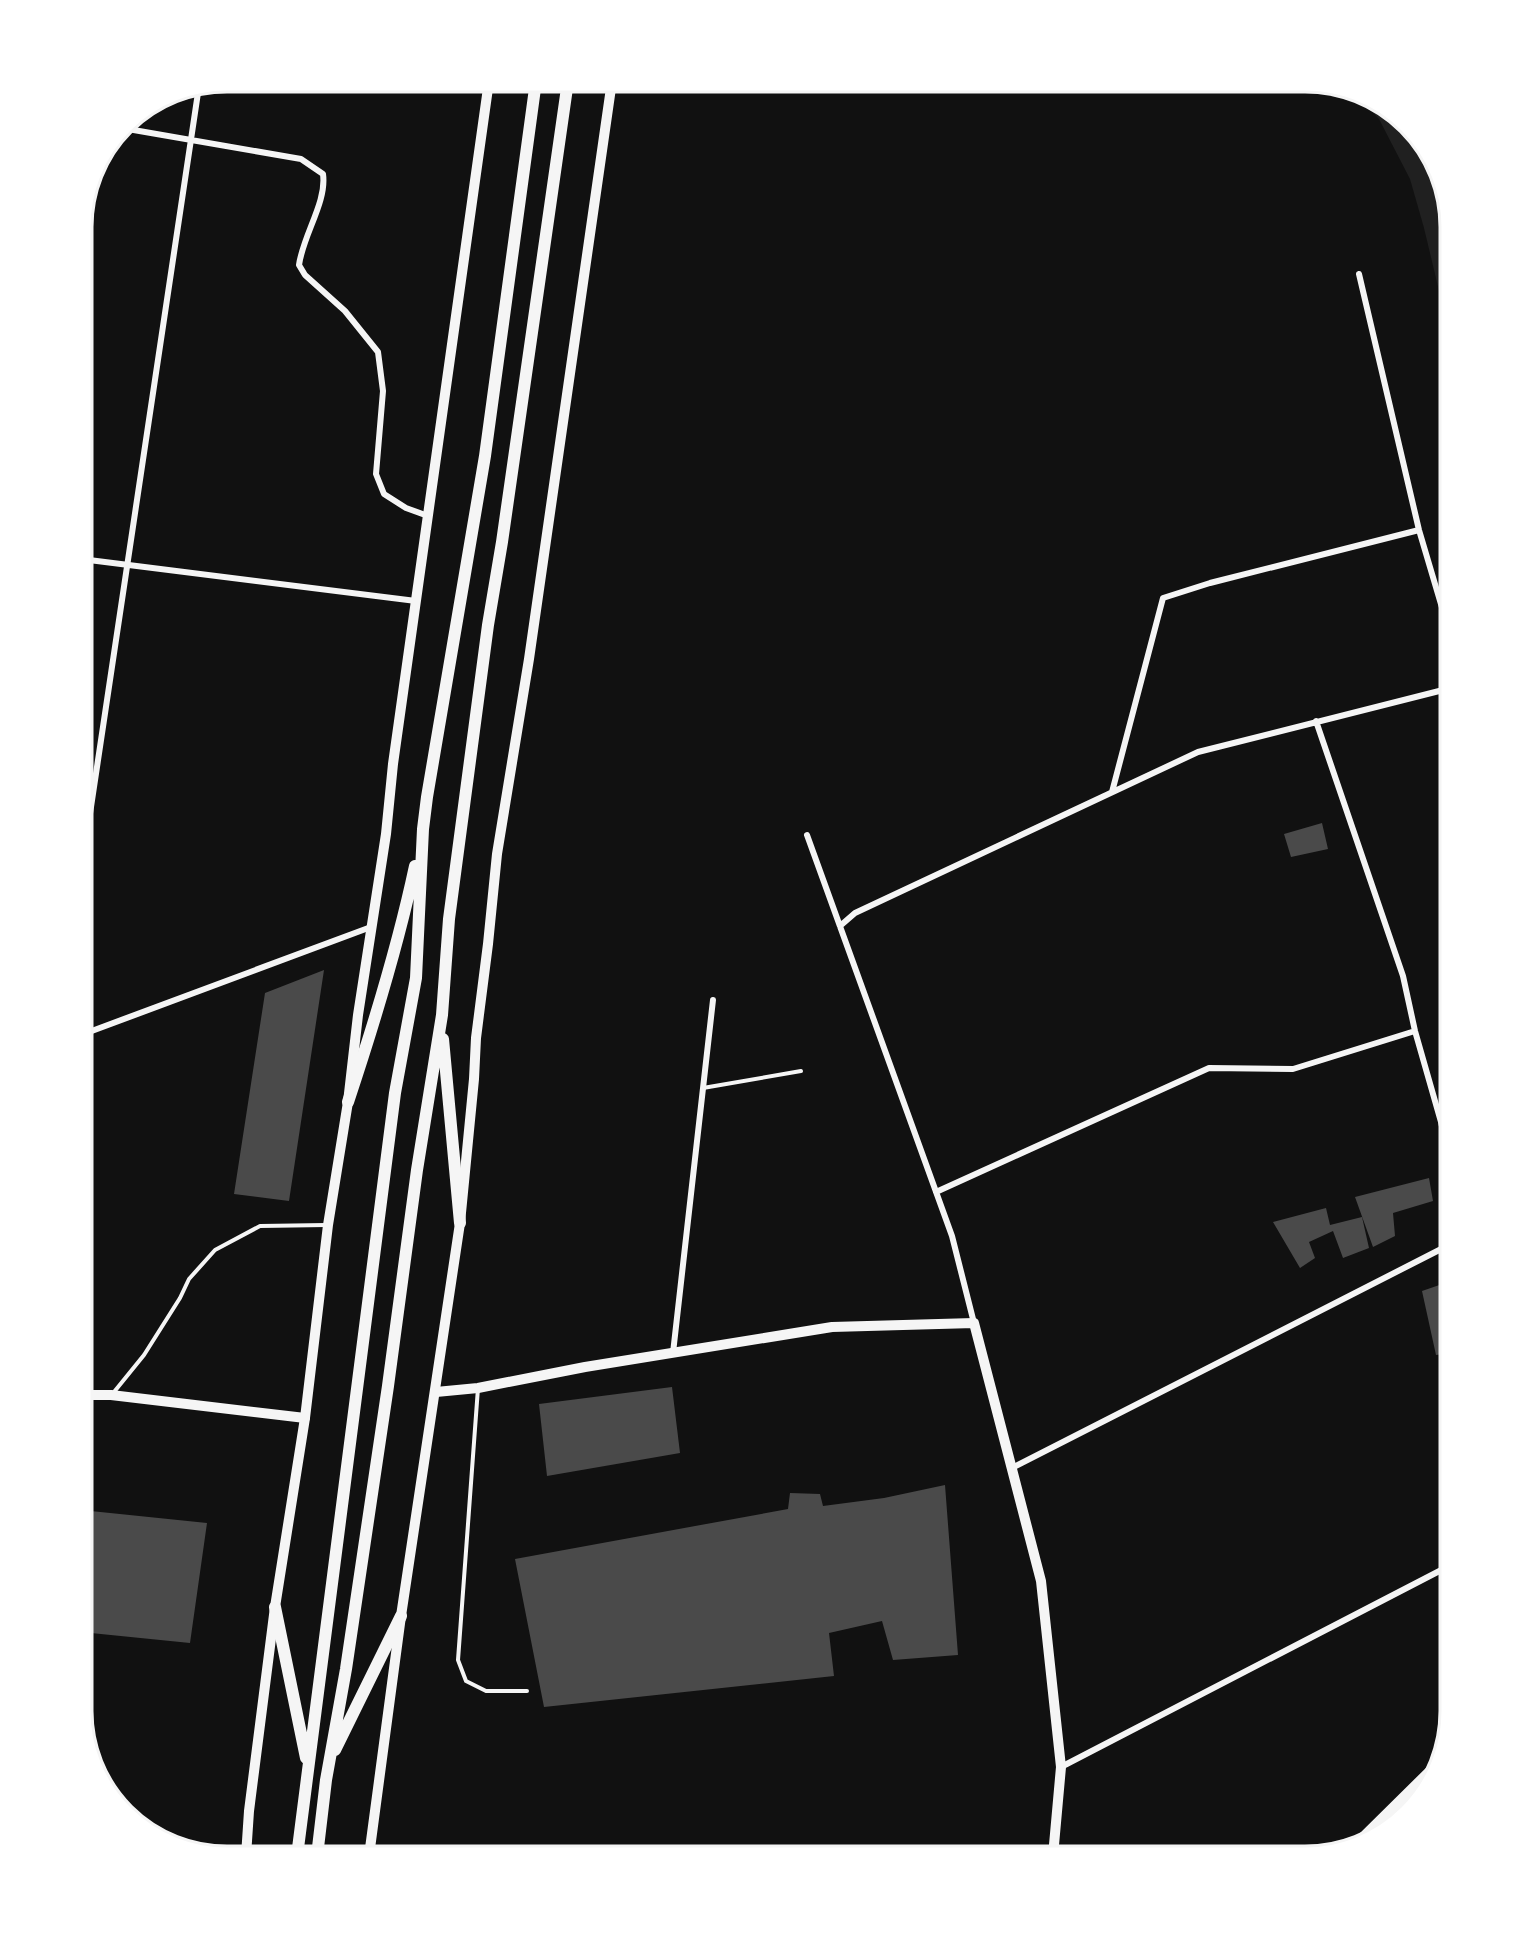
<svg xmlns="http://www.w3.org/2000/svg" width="1532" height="1937" font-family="Lato,sans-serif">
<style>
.green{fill:#202020}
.building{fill:#4a4a4a}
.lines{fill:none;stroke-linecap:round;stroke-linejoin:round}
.service{stroke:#f5f5f5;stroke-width:4}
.minor{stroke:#f5f5f5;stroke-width:6}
.tertiary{stroke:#f5f5f5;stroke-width:10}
.secondary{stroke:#f5f5f5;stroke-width:10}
.primary{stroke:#f5f5f5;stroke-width:12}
.rim{fill:none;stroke:#f5f5f5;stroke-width:3}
</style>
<rect width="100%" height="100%" fill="#111"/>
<path class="green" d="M 1356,94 L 1378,100 L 1427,146 L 1451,226 L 1451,341 L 1424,228 L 1410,179 L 1379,119 Z"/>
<path class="building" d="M 1322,823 L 1328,849 L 1291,857 L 1284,834 Z
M 324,970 L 289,1201 L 234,1194 L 265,993 Z
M 1429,1178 L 1433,1201 L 1393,1213 L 1395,1236 L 1373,1247 L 1355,1197 Z
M 1326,1208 L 1330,1225 L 1362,1217 L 1369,1248 L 1343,1258 L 1333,1231 L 1309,1242 L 1315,1258 L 1300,1268 L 1273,1222 Z
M 1451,1281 L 1451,1353 L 1436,1355 L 1422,1291 Z
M 672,1387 L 680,1453 L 547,1476 L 539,1404 Z
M 945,1485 L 958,1655 L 893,1660 L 882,1621 L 829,1633 L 834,1676 L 544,1707 L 515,1559 L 788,1509 L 790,1493 L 820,1494 L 823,1506 L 884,1498 Z
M 81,1510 L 207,1523 L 190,1643 L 81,1632 Z"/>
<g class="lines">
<path class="service" d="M 703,1088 L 801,1071
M 478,1388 L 458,1660 L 466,1681 L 486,1691 L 527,1691
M 114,1392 L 144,1355 L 180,1298 L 189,1279 L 215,1250 L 260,1226 L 326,1225"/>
<path class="minor" d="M 122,128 L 301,159 L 323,174 C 327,202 303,235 299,265 L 305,275 L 345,311 L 378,352 L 383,391 L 376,474 L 384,494 L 406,508 L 428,516
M 1359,274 L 1419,530 L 1451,638
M 81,559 L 416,601
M 1316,721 L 1403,976 L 1415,1031 L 1441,1122 L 1451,1166
M 1112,792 L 1163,598 L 1210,583 L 1419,530
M 88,827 L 199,86
M 807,835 L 952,1236 L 974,1323
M 840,926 L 855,913 L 1198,752 L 1451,688
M 81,1035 L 371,927
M 936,1192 L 1209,1068 L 1293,1069 L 1415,1031
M 673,1353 L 713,1000
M 1012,1468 L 1451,1244
M 1061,1767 L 1451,1565"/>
<path class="tertiary" d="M 436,1392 L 478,1388 L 585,1367 L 832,1327 L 974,1323 L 1041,1581 L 1061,1767 L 1053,1856
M 81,1395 L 111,1395 L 305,1418"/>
<path class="secondary" d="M 1360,1840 L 1437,1764
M 246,1856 L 249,1811 L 275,1607 L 305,1418 L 328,1225 L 348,1102 L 358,1015 L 386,834 L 393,764 L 489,81
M 369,1856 L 401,1616 L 460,1223 L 474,1079 L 476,1038 L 488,944 L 497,854 L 529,659 L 612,81"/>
<path class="primary" d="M 443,1039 L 460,1223
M 348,1102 C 374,1024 398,946 415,866
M 275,1607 L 306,1758
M 335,1750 L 401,1616
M 297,1856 L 395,1093 L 416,978 L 423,829 L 427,797 L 485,456 L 536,81
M 317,1856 L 326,1780 L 346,1669 L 388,1386 L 417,1170 L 442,1015 L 449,919 L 488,625 L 502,542 L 568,81"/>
</g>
<path d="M0 0H1532V1937H0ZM227 92H1305A135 135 0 0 1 1440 227V1711A135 135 0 0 1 1305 1846H227A135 135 0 0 1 92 1711V227A135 135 0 0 1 227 92Z" fill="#fff" fill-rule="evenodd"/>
<path class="rim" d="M227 92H1305A135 135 0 0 1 1440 227V1711A135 135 0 0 1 1305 1846H227A135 135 0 0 1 92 1711V227A135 135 0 0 1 227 92Z"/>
</svg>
